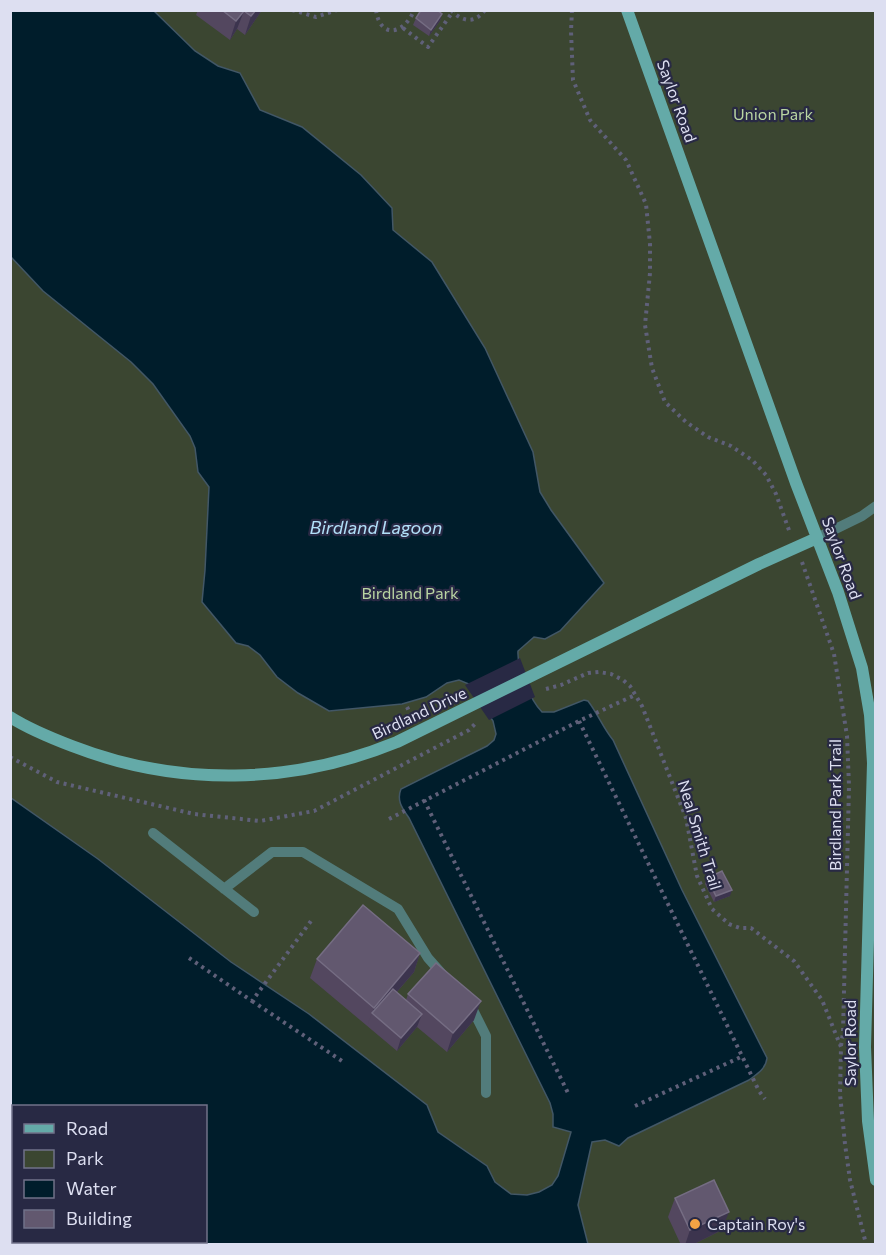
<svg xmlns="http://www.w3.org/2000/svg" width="886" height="1255" font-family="Commissioner,sans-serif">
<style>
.green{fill:#3b4631}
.water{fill:#001d2b;stroke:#425766;stroke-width:1.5;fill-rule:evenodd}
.pier{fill:#282944}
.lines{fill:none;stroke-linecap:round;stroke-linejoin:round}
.path{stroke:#5f6079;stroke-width:4;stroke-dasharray:3 4.5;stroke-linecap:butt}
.lane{stroke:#527c7b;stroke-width:10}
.secondary{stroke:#64aaa8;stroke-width:12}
.wall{fill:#53475f}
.shaded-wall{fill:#3c344e}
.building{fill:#62586f;stroke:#756d83;stroke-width:1.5}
.poi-dot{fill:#f4a344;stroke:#282944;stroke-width:2}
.labels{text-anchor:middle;stroke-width:4.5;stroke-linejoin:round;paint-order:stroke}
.street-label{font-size:16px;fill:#dddff1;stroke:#282944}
.park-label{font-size:16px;fill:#b9d5a2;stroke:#282944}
.poi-label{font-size:16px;fill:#dddff1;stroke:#282944;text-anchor:start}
.water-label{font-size:18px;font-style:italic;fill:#b2e0f9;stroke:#282944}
</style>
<rect width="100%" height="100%" fill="#282944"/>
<path class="green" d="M 10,11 L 875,11 L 875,1244 L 576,1244 L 495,1182 L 487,1166 L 438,1132 L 427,1105 L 309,1014 L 231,962 L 98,859 L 11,798 Z"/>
<path class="water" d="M 11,11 L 154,11 L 195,51 L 218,66 L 240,73 L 260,110 L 302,127 L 361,175 L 392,208 L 393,230 L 432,262 L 485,348 L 533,452 L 540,492 L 551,510 L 604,583 L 560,631 L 545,639 L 534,637 L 518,651 C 517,667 530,700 542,712 L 554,712 L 584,700 L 588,701 C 598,714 603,728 613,740 L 682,890 L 767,1058 C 766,1069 757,1074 749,1080 L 628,1138 L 619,1146 L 605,1140 L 592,1142 L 578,1205 L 588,1244 L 11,1244 L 11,798 L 98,859 L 231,962 L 309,1014 L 427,1105 L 438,1132 L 487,1166 L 495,1182 L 511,1194 L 527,1195 L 539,1192 L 552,1185 L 558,1176 L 571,1132 L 553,1127 L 553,1114 L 550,1103 L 409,818 C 403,809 396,801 401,789 L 487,746 L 494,740 L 496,734 L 493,721 L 469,684 L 459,680 L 447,683 L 426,697 L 402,704 L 329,711 L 298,693 L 277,677 L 260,655 L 248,646 L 236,643 L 202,602 L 205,570 L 209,487 L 198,472 L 195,448 L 190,436 L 153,384 L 131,362 L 43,291 L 11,257 ZM 14,1106 L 206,1106 L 206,1242 L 14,1242 Z"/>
<path class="pier" d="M 520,658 L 535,697 L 489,720 L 465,685 Z"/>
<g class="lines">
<path class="path" d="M 292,10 L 316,17 L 337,10
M 376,10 C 380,40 405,34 414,10
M 451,10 C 462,22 475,24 485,10
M 572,10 L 571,31 L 573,80 L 590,120 L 626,160 L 646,204 L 650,244 L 650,273 L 645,325 L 652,368 L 665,402 L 686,422 L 708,437 L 731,446 L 752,460 L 766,475 L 776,494 L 790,533
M 403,28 L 428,47 L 454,10
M 802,562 L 834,654 L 847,736 L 849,786 L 843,1032 L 841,1046
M 546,689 L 561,685 L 588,673 L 599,672 L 611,674 L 623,680 L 630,686 L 642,706 L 686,818 L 697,876 L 712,909 L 729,924 L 740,928 L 751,928 L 794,961 L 822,1000 L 841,1047 L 840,1094 L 845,1144 L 850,1180 L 866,1244
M 407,707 L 411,715
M 579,721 L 759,1091 L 765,1099
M 10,757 L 57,782 L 194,814 L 260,821 L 314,811 L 469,730 L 477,722
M 424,800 L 568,1093
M 389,819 L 579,721 L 635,695
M 189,958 L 252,1001 L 311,921
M 252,1001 L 342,1061
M 635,1106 L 743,1056"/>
<path class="lane" d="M 817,538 L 862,516 L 876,506
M 153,833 L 254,912
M 224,889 L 272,852 L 303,852 L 398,909 L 428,958 L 444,976
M 470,1004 L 486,1036 L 486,1093"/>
<path class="secondary" d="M 627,10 L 796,483 L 838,592 L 862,668 L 870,715 L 873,763 L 865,1047 L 868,1121 L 876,1180
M 10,717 C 29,729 51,738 72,746 C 178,787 292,785 397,742 L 759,564 L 817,538"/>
</g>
<path class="wall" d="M 198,10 L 262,10 L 245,35 L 237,29 L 230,40 L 196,15 Z
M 442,14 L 440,21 L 429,36 L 413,25 L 416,18 Z
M 707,878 L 730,896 L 714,902 L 705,884 Z
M 420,953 L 414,972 L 397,992 L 406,1000 L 408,994 L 474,1020 L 447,1052 L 417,1027 L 397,1051 L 310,978 L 317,959 Z
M 675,1198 L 722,1230 L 692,1245 L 681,1245 L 668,1217 Z"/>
<path class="shaded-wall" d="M 256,10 L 262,10 L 245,35 L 251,16 Z
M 244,11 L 237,29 L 230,40 L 236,21 Z
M 442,14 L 440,21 L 429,36 L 431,30 Z
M 732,890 L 730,896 L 714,902 L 716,896 Z
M 420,953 L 414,972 L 376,1016 L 372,1013 L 367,1026 L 374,1008 Z
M 481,1001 L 474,1020 L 447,1052 L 453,1033 Z
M 422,1014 L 417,1027 L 397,1051 L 401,1038 Z
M 729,1212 L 722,1230 L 692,1245 L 685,1245 L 690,1230 Z"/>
<path class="building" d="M 222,10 L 256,10 L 251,16 L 244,11 L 236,21 Z
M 421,10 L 437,10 L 442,14 L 431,30 L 416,18 Z
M 722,871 L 732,890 L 716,896 L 707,878 Z
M 363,905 L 420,953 L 374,1008 L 317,959 Z
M 436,963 L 481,1001 L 453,1033 L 408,994 Z
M 393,989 L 422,1014 L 401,1038 L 372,1013 Z
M 714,1180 L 729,1212 L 690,1230 L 675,1198 Z"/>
<circle class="poi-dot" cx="695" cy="1224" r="6"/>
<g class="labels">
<g class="street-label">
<text transform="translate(677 101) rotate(70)" y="6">Saylor Road</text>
<text transform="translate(842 558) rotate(70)" y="6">Saylor Road</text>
<text transform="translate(419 713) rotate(-25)" y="6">Birdland Drive</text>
<text transform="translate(835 805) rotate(-90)" y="6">Birdland Park Trail</text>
<text transform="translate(700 835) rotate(73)" y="6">Neal Smith Trail</text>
<text transform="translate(850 1043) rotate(-90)" y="6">Saylor Road</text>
</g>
<g class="park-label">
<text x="773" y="120">Union Park</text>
<text x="410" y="599">Birdland Park</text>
</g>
<g class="poi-label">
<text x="707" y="1230">Captain Roy's</text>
</g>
<g class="water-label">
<text x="376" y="534">Birdland Lagoon</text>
</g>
</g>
<rect width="886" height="1255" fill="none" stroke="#dddff1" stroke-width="24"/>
<rect x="12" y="1105" width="195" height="138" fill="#282944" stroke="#707289" stroke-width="1.5"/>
<rect x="24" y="1124" width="30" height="9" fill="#64aaa8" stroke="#707289" stroke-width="1.5"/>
<text x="66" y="1135" font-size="18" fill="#dddff1">Road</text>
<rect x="24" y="1150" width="30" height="18" fill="#3b4631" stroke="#707289" stroke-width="1.5"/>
<text x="66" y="1165" font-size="18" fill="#dddff1">Park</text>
<rect x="24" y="1180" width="30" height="18" fill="#001d2b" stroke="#707289" stroke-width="1.5"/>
<text x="66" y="1195" font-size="18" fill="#dddff1">Water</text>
<rect x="24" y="1210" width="30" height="18" fill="#62586f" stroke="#707289" stroke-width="1.5"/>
<text x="66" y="1225" font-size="18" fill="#dddff1">Building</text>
</svg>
